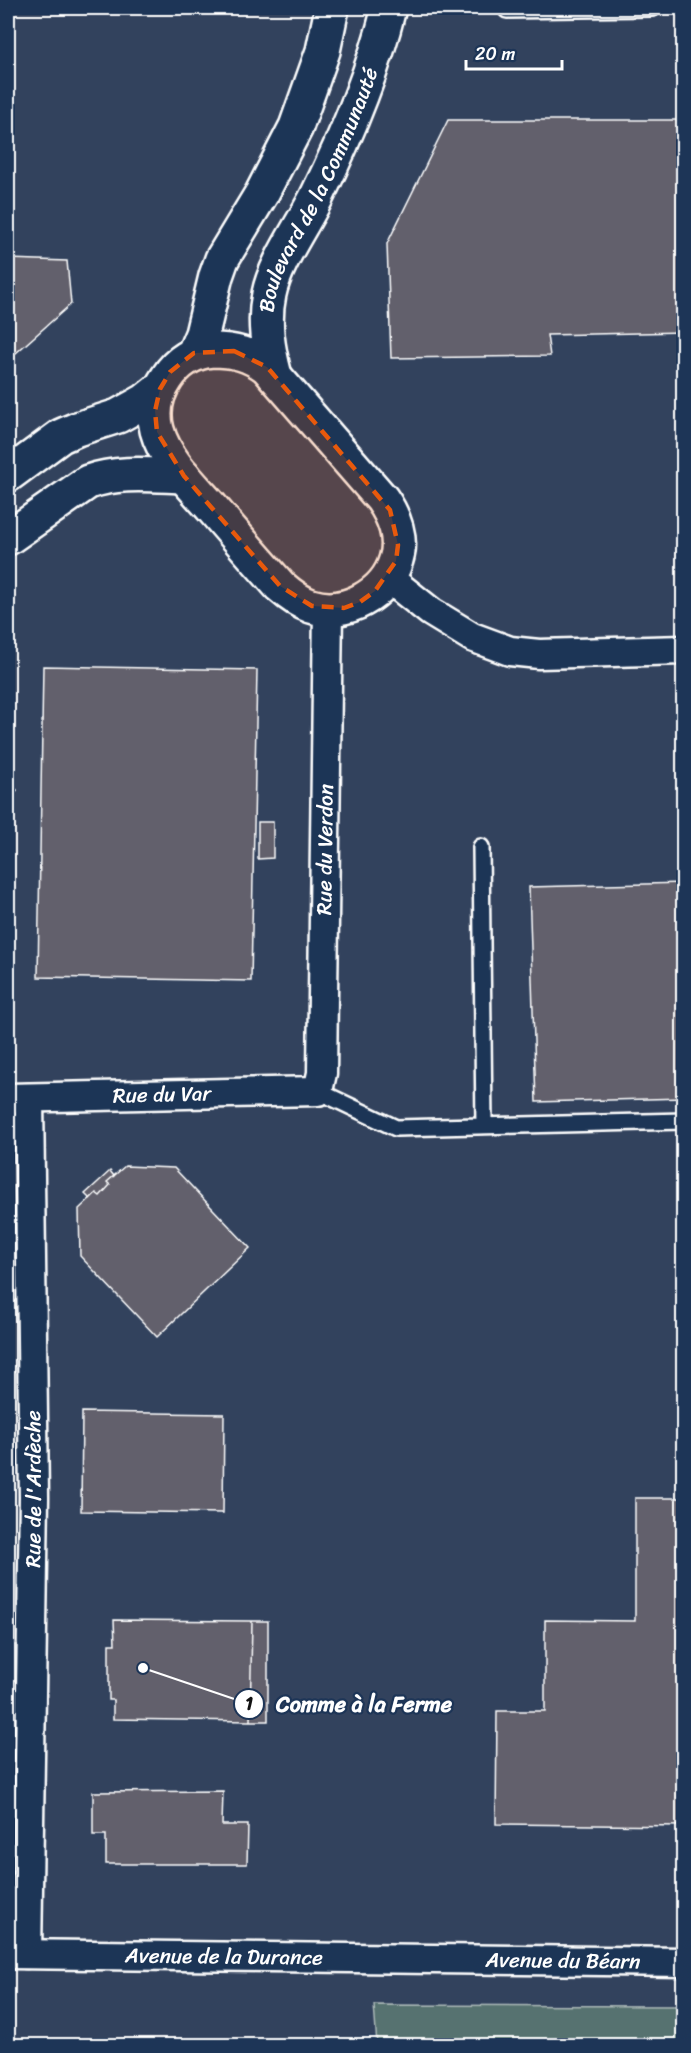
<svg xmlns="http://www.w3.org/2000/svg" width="691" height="2053" font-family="Sriracha,sans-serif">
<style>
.built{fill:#32425d}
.green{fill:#57726f;stroke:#abb8b7;stroke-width:1.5}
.building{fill:#62606c;stroke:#fff;stroke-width:1.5}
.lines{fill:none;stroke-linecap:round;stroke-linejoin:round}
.lane-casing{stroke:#fff;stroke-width:20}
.street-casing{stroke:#fff;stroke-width:33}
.primary-casing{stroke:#fff;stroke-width:38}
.lane{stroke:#1d3557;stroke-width:15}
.street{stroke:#1d3557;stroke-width:28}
.primary{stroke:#1d3557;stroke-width:33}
.marked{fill:#e8590c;fill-opacity:0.2;stroke:#e8590c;stroke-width:4.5;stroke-dasharray:12 8;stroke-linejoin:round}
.labels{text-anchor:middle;stroke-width:4.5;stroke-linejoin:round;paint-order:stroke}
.street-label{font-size:21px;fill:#fff;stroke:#1d3557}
.leader{fill:none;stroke:#fff;stroke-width:2}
.callout-dot{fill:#fff;stroke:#1d3557;stroke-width:2}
.mark-label{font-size:18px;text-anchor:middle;font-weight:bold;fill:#111}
.callout-label{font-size:22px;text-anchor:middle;font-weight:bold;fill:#fff;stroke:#1d3557;stroke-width:4.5;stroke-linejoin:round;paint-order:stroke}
</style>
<rect width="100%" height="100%" fill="#1d3557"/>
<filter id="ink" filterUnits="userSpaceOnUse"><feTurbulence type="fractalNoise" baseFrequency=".0167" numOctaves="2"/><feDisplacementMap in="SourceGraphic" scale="12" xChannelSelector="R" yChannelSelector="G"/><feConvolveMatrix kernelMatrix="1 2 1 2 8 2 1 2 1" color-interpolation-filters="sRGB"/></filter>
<g filter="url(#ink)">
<path class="built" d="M 8,8 L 683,8 L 683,2023 L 276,2040 L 276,2046 L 8,2046 Z"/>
<path class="green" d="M 374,2005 L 683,2006 L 683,2045 L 377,2045 Z"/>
<path class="building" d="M 8,8 L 11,8 L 8,60 Z
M 448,120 L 684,120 L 684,332 L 547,335 L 550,356 L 391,358 L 387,244 Z
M 8,259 L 67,261 L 71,304 L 8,360 Z
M 43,666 L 257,670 L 251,981 L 38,977 Z
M 8,781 L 17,790 L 8,802 Z
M 258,822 L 273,822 L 273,858 L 258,859 Z
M 684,883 L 684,1098 L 536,1102 L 529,887 Z
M 125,1166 L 174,1168 L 250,1248 L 157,1337 L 80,1256 L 79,1209 L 96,1193 L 100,1196 L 110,1185 L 107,1182 Z
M 110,1171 L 114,1176 L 107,1182 L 110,1185 L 100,1196 L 96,1193 L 90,1199 L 85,1194 Z
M 82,1412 L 224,1414 L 223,1513 L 81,1511 Z
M 635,1498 L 684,1498 L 684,1826 L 496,1824 L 497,1711 L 545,1711 L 545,1620 L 635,1621 Z
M 114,1620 L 252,1621 L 250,1721 L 113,1719 L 113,1700 L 109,1700 L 109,1644 L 115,1644 Z
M 252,1621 L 268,1621 L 268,1721 L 250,1721 Z
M 223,1791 L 222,1825 L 248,1825 L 247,1864 L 106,1864 L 106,1835 L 93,1835 L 93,1792 Z"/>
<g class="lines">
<g class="lane-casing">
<path id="lane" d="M 507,10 L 653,8
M 481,847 L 484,1126
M 318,1091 L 396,1128 L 684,1121"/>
</g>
<g class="street-casing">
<g id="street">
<path d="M 387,577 L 431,612 L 472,637 L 510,651 L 539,654 L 684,650"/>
<path id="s1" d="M 8,1098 L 318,1091 L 322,1073 L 328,608"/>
<path id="s2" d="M 8,1954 L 684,1962"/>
<path id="s3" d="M 27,1954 L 34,1497 L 29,1098"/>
</g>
</g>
<g class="primary-casing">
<g id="primary">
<path d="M 212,350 C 234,350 250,354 267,367 L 382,499 C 394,516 403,539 396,560 C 386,594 345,617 311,606 C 299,602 289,594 280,586 C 257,560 235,535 213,509 C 193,486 165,460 157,430 C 152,411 156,394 167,378 C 178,361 193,352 212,350 Z"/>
<path d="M 194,353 L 202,334 L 216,276 L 222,259 L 262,193 L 296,127 L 323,51 L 332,8"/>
<path id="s4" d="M 275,376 C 268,349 263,322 269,294 C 275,263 303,225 317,196 C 347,135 373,73 389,8"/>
<path d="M 8,475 L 61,436 L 77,429 L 118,416 L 145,401 L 160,389"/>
<path d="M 8,538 L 88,482 C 119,471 151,475 184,476"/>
</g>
</g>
<use href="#lane" class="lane"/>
<use href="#street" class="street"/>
<use href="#primary" class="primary"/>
</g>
</g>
<path class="marked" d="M 234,351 L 267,367 L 390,510 L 398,545 L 396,561 L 375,591 L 360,602 L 344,608 L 312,606 L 280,586 L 184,476 L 157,432 L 155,411 L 160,389 L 170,372 L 194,353 Z"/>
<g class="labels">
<g class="street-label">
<text dy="7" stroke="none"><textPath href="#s4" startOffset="198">Boulevard de la Communauté</textPath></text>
<text dy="7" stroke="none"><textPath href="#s1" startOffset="552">Rue du Verdon</textPath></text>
<text dy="7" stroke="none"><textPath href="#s1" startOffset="154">Rue du Var</textPath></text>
<text dy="7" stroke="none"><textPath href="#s3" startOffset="465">Rue de l'Ardèche</textPath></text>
<text dy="7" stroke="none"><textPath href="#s2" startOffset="216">Avenue de la Durance</textPath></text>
<text dy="7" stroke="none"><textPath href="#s2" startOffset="555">Avenue du Béarn</textPath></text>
</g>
</g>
<path class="leader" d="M143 1668L249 1704"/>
<g class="callout-dot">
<circle cx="143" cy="1668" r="6"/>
<circle cx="249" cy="1704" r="15"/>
</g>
<g class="mark-label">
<text x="249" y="1710">1</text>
</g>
<g class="callout-label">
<text x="364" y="1712">Comme à la Ferme</text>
</g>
<rect width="691" height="2053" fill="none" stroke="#1d3557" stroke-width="30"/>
<rect x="15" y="15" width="661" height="2023" fill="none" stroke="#fff" stroke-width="2" filter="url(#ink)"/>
<path d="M466 60v9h96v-9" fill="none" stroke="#ffffff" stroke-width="3"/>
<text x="475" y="60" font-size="18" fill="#ffffff" stroke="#1d3557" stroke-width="4.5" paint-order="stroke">20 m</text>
</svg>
